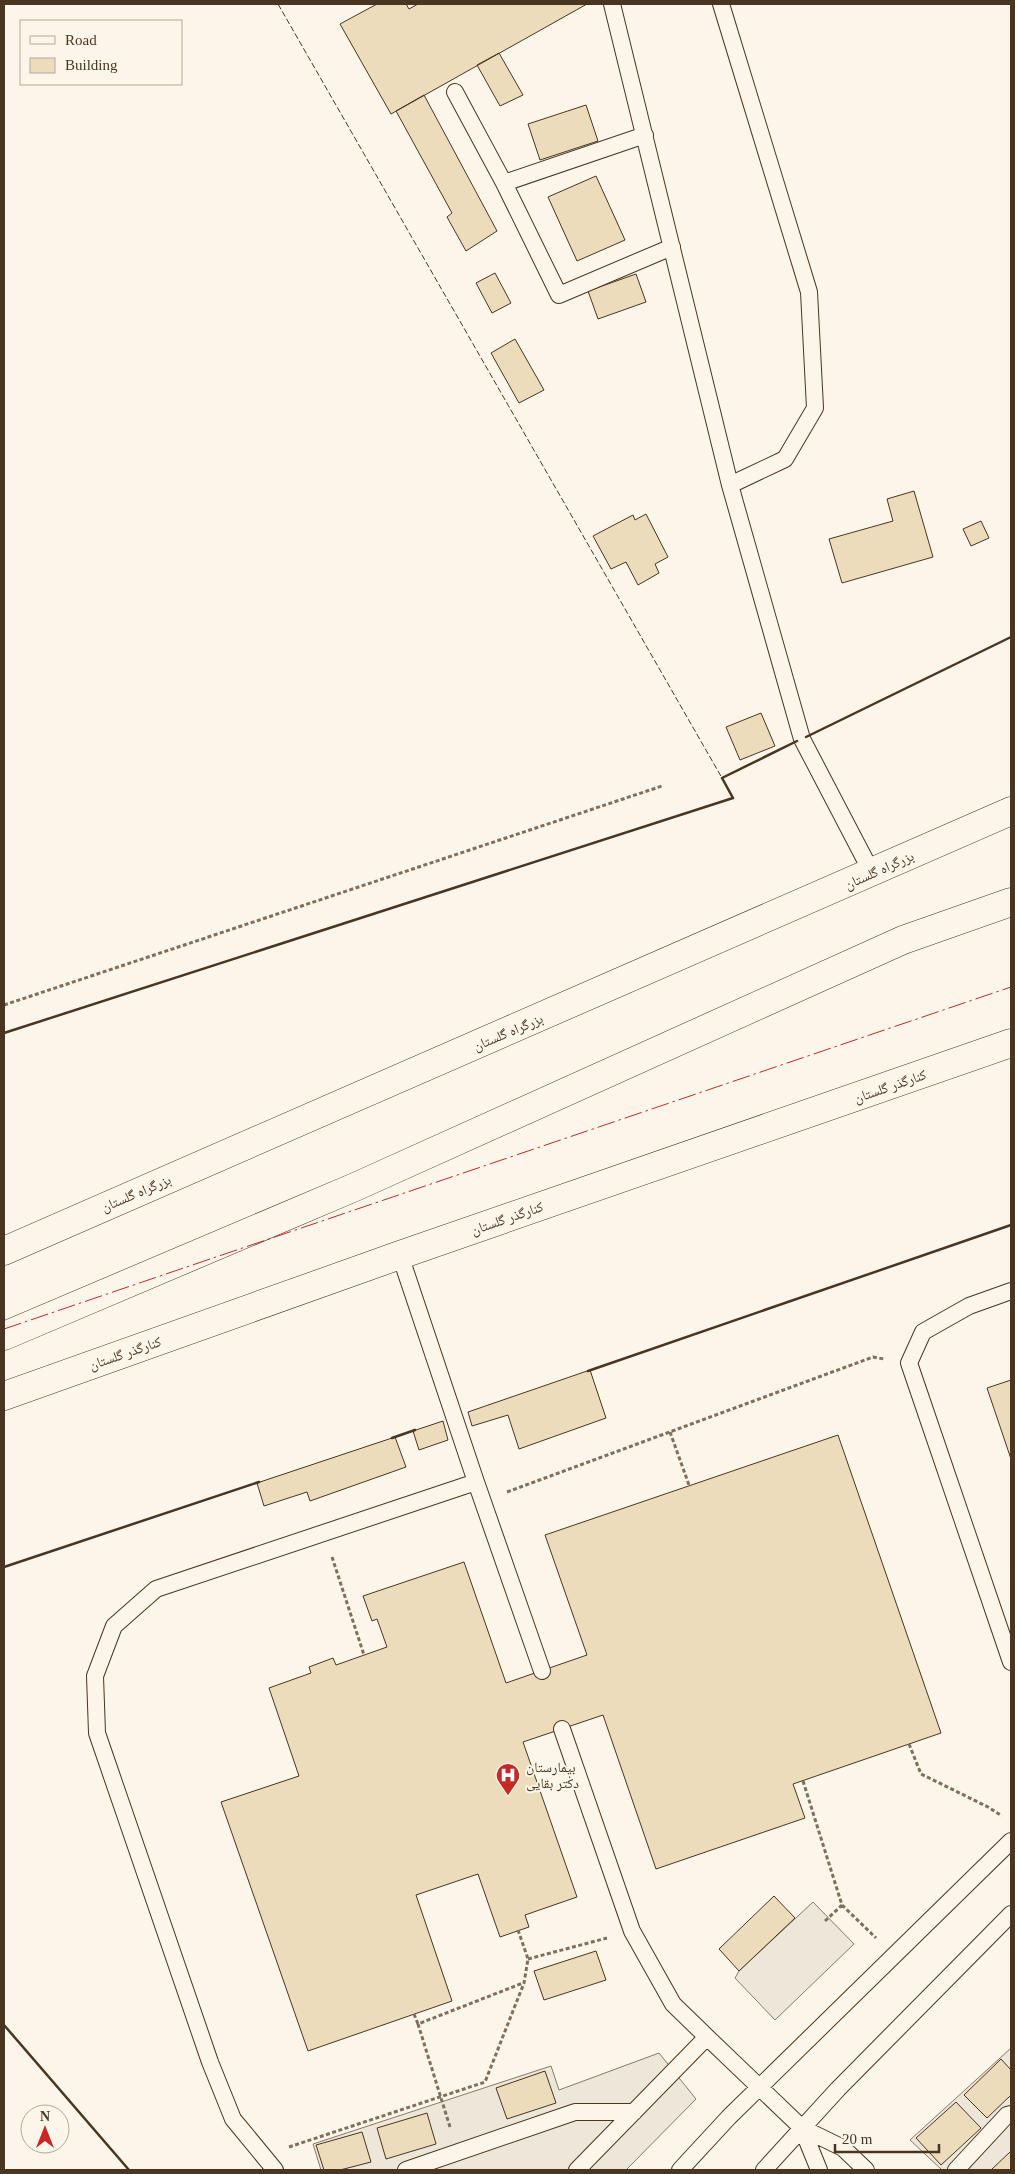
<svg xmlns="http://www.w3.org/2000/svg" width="1015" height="2174" font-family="'Times New Roman','Noto Naskh Arabic',serif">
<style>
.parking{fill:#ede7d9;stroke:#887966}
.building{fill:#ecdcbc;stroke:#4a3520}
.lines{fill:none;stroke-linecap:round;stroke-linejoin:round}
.lane-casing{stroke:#4a3520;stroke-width:18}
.secondary-casing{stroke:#4a3520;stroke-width:29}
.highway-casing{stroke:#4a3520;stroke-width:29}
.path{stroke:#7f6f5c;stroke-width:3;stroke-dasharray:4 2.5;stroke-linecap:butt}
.lane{stroke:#fbf6e9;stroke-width:16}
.secondary{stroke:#fbf6e9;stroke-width:28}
.highway{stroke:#fbf6e9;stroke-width:28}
.fence{stroke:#4a3520;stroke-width:1;stroke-dasharray:6 2.5;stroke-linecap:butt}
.wall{stroke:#4a3520;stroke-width:2.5}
.power{stroke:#c62828;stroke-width:1;stroke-dasharray:18 4 2.5 4;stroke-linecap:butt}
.labels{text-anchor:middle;stroke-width:4;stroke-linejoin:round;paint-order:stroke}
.street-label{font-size:14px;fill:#4a3520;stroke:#fbf6e9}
.poi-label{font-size:14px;fill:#4a3520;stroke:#fbf6e9;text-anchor:start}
</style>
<rect width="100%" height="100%" fill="#fbf6e9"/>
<path class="parking" d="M 813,1902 L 854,1944 L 775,2020 L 735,1978 L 739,1971 Z
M 1011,2048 L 1011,2170 L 942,2170 L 910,2140 Z
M 659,2053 L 696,2099 L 626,2170 L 321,2170 L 313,2144 L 551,2066 L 559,2090 Z"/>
<path class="building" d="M 377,4 L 406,4 L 409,9 L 418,4 L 587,4 L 391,114 L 340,24 Z
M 499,53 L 523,95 L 500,106 L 477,65 Z
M 424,95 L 497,231 L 466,251 L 447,217 L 452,213 L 396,111 Z
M 586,105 L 598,141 L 540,160 L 528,124 Z
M 596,176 L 625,240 L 577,261 L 548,197 Z
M 495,273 L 511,303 L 492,313 L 476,283 Z
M 636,274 L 646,302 L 598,319 L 588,291 Z
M 515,339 L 544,390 L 519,403 L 491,353 Z
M 914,491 L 933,557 L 842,583 L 829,539 L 893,521 L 887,499 Z
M 646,514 L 668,557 L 655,564 L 659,573 L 638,585 L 626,562 L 611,569 L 593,536 L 633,515 L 635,520 Z
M 981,521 L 989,538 L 971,546 L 963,529 Z
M 761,713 L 775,746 L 740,760 L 726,727 Z
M 590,1370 L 606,1418 L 519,1449 L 508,1415 L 472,1426 L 468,1412 Z
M 1011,1380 L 1011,1459 L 987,1388 Z
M 443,1421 L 448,1440 L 419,1450 L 413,1431 Z
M 838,1435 L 941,1733 L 793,1784 L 805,1818 L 656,1869 L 603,1715 L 523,1742 L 577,1897 L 525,1915 L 529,1927 L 500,1937 L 478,1874 L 416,1895 L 452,2001 L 308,2051 L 221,1802 L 299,1776 L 269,1688 L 311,1673 L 309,1667 L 333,1658 L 336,1665 L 387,1647 L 377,1619 L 372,1621 L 363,1596 L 464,1562 L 506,1683 L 587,1655 L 545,1535 Z
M 395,1437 L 406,1467 L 310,1501 L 307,1492 L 264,1506 L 257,1483 Z
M 774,1896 L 795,1918 L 739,1971 L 719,1949 Z
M 596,1951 L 606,1980 L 544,2000 L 534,1971 Z
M 1001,2059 L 1011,2070 L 1011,2095 L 987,2118 L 964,2095 Z
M 545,2071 L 556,2103 L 507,2119 L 496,2088 Z
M 956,2102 L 981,2128 L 941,2165 L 916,2138 Z
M 427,2113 L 436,2144 L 386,2159 L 377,2128 Z
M 362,2132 L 371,2162 L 340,2170 L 324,2170 L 316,2145 Z
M 1011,2151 L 1011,2170 L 991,2170 Z"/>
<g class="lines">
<g class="lane-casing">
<path id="lane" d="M 612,4 L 730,485 L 802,739 L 872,873
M 721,4 L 809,292 L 815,408 L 785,459 L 730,485
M 455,92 L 504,183
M 645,135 L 504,183 L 559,295 L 672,247
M 400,1255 L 476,1482
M 1011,1291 L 969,1306 L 923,1332 L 909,1363 L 1011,1662
M 562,1729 L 632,1931 L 673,2004 L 707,2037 L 577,2170
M 707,2037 L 802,2128
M 275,2170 L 233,2119 L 210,2062 L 97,1733 L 95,1676 L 114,1626 L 156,1589 L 476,1482 L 542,1671
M 406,2170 L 575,2112 L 634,2112
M 680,2170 L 729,2117 L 1011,1841
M 764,2170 L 838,2089 L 1011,1914
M 819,2170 L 802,2128 L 843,2148 L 866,2170
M 956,2170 L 1007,2115 L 1011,2114"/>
</g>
<g class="secondary-casing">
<path id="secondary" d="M 4,1396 L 400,1255 L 1011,1043"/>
</g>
<g class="highway-casing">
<path id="highway" d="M 4,1251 L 1011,811
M 4,1336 L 355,1187 L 903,940 L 1011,902"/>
</g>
<path class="path" d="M 4,1005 L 662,786
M 670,1432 L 689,1485
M 507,1492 L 873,1357 L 884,1359
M 332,1557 L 364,1655
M 909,1744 L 921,1774 L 988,1807 L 1002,1816
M 803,1781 L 842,1905 L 876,1938
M 825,1921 L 842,1905
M 528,1959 L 607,1938
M 414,2014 L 418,2024
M 450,2127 L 418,2024 L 523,1983
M 289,2147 L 485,2082 L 524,1983 L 528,1959 L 518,1930"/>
<use href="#lane" class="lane"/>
<use href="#secondary" class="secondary"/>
<use href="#highway" class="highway"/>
<path class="fence" d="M 278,4 L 722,778"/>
<path class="wall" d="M 806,737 L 1011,637
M 4,1033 L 733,798 L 722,778 L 797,741
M 588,1371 L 1011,1225
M 392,1438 L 415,1430
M 4,1567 L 259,1482
M 4,2025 L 129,2170"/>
<path class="power" d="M 4,1329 L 1011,987"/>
</g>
<defs>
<g id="hospital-pin" transform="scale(1.25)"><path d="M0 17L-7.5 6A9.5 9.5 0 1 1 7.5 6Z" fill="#c62828" stroke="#fbf6e9"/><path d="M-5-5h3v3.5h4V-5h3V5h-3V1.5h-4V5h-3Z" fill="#fff"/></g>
</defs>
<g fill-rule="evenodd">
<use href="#hospital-pin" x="508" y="1775"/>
</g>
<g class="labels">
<g class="street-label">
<text transform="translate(879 870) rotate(-24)" y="5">بزرگراه گلستان</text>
<text transform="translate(508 1032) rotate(-23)" y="5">بزرگراه گلستان</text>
<text transform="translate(890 1086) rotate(-19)" y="5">کنارگذر گلستان</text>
<text transform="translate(136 1193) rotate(-23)" y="5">بزرگراه گلستان</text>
<text transform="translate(507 1218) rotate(-19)" y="5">کنارگذر گلستان</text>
<text transform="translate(125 1353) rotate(-19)" y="5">کنارگذر گلستان</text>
</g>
<g class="poi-label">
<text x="526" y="1772">بیمارستان<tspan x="526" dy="16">دکتر بقایی</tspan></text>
</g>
</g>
<rect width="1015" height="2174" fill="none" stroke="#4a3520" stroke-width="10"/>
<rect x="20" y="20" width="162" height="65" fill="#fbf6e9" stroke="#b4a999"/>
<rect x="30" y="36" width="25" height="8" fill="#fbf6e9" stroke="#b4a999"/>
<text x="65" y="45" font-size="15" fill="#4a3520">Road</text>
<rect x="30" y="58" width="25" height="15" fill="#ecdcbc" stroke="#b4a999"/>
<text x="65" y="70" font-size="15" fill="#4a3520">Building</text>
<g transform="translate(45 2129)"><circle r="24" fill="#fbf6e9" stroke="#b4a999"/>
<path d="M0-4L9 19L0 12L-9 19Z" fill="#c62828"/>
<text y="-8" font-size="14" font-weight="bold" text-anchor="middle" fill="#4a3520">N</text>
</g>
<path d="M835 2144v8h104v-8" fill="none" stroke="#4a3520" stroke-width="2.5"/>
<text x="842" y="2144" font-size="15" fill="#4a3520" stroke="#fbf6e9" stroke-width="4" paint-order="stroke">20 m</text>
</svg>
